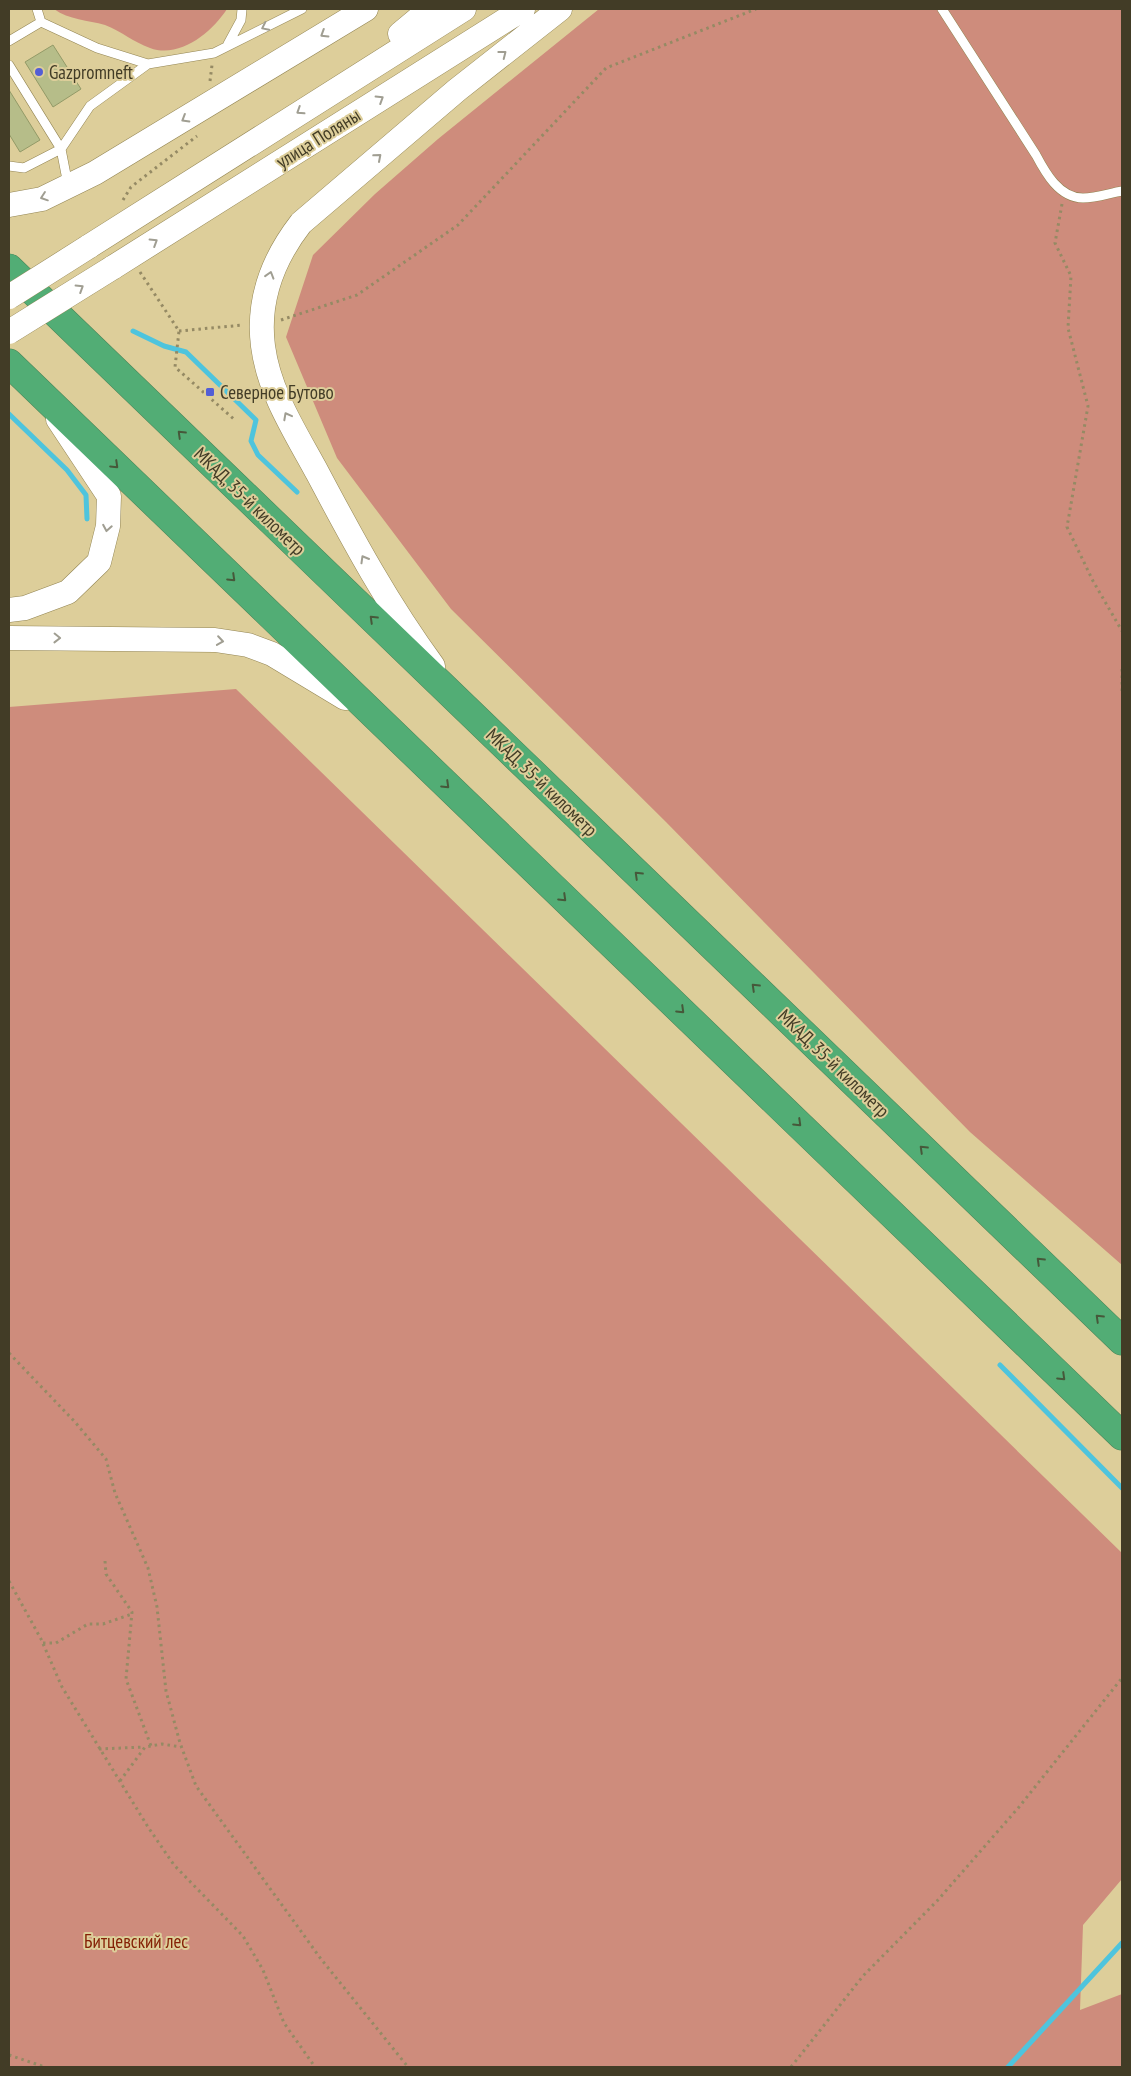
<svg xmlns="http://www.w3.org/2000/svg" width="1131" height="2076" font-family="'PT Sans Narrow',sans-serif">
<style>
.green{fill:#ce8c7c}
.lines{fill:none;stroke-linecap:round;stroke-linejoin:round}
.stream{stroke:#4ec4dd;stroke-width:5}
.building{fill:#b6bd89;stroke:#939a67}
.lane-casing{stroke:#938553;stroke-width:10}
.secondary-casing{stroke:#938553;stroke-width:25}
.highway-casing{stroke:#4c8559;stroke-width:29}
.path{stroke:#958a64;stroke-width:3;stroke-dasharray:2.5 4;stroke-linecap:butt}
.lane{stroke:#fff;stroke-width:9}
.secondary{stroke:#fff;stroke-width:24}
.highway{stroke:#52ad75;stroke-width:28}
.secondary-bridge-casing{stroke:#938553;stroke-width:25;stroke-linecap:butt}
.secondary-bridge{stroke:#fff;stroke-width:24}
.oneway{stroke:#a09e92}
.oneway2{stroke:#46583a}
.poi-dot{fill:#535ed5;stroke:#ddce9a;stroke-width:2}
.labels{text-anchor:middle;stroke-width:4;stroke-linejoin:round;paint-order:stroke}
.poi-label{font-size:19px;fill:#423c26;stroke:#ddce9a;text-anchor:start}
.street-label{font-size:19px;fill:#423c26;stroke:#ddce9a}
.park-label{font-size:19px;fill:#852106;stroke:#ddce9a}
</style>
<rect width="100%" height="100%" fill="#ddce9a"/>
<path class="green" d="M 54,9 L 227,9 C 212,32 180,59 150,48 C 133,42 123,32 105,25 C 88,20 69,20 54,9 Z
M 599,9 L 1122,9 L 1122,1265 L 970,1132 L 666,822 L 451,609 L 337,458 L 286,337 L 313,255 L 375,194 L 438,139 Z
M 236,689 L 1122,1553 L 1122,1879 L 1083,1925 L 1080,2010 L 1122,1994 L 1122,2067 L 9,2067 L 9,707 Z"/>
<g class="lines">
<path class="stream" d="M 133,331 L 164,346 L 186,352 L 256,420 L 251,441 L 258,455 L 297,492
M 9,414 L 67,470 L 86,495 L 87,519
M 1000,1365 L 1122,1488
M 1008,2067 L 1122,1943"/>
</g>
<path class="building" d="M 53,45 L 81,89 L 53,107 L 25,62 Z
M 9,90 L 40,140 L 20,152 L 9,134 Z"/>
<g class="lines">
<g class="lane-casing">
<path id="lane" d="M 37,9 L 41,22 L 97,48 L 148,64
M 942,9 L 1036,155 C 1045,172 1059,198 1083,198 C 1096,198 1110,193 1122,191
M 9,41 L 41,22
M 228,44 L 241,20 L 242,9
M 9,65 L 61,149 L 68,185
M 9,166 L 24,168 L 61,149 L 90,106 L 148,64 L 214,53 L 302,9"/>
</g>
<g class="secondary-casing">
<path id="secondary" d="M 400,34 L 430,9
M 9,205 L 42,199 L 95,173 L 366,9
M 88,247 L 464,9
M 112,268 L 523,9
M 9,610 L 25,608 L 68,592 L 99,562 L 108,526 L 109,496 L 58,419
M 9,638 L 215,640 L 248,645 L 272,654 L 345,698
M 433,666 C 388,605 353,540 318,474 C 296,433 269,393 263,346 C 257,299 273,259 301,223 L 457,90 L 560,9"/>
</g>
<g class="highway-casing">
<path id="highway" d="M 9,268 L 1122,1341
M 9,363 L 1122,1436"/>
</g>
<path class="path" d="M 210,81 L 212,65
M 123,200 L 131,187 L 197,136
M 1062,204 L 1055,243 L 1071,276 L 1068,328 L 1088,406 L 1067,527 L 1093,581 L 1122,631
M 140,272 L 179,331 L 175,367 L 236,421
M 281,320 L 357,295 L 458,225 L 606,68 L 756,9
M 179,331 L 243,325
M 1122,669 L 1122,692
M 9,1353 L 75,1422 L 106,1459 L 115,1493 L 148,1568 L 157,1607 L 166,1691 L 180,1743 L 196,1786 L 321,1959 L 408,2067
M 105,1561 L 106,1574 L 132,1612 L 126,1679 L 151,1746
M 9,1581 L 41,1639 L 62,1687 L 148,1827 L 174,1865 L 243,1936 L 263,1970 L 284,2023 L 315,2067
M 43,1643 L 56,1643 L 88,1624 L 103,1624 L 132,1614
M 99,1749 L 144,1747
M 120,1781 L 145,1747 L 162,1744 L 181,1747
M 9,2055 L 45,2067
M 791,2067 L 863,1976 L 937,1901 L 1019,1807 L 1122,1678"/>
<use href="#lane" class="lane"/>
<use href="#secondary" class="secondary"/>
<use href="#highway" class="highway"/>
<g class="secondary-bridge-casing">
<path id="secondary-bridge" d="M 9,297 L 88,247
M 9,332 L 112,268"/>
</g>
<use href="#secondary-bridge" class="secondary-bridge"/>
</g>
<defs><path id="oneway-chevron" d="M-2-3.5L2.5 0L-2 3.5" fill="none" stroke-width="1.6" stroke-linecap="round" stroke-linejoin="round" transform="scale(1.25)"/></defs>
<g class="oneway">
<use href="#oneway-chevron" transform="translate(265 27) rotate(154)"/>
<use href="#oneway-chevron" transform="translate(324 34) rotate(148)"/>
<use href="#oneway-chevron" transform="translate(503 54) rotate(-38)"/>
<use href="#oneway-chevron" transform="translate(380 99) rotate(-32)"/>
<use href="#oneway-chevron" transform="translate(300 111) rotate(147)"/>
<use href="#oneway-chevron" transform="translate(185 119) rotate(149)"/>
<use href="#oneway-chevron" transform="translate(378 157) rotate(-41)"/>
<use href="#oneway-chevron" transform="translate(44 197) rotate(161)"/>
<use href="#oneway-chevron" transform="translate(154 242) rotate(-32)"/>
<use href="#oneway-chevron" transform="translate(270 275) rotate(-73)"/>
<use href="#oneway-chevron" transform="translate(80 288) rotate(-32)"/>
<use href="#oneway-chevron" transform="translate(287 416) rotate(-118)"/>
<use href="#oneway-chevron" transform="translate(107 528) rotate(100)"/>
<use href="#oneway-chevron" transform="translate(364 559) rotate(-120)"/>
<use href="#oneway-chevron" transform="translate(57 638) rotate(1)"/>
<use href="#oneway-chevron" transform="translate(220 641) rotate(8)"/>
</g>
<g class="oneway2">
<use href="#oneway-chevron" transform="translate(181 434) rotate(-136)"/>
<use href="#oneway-chevron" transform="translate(115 465) rotate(44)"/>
<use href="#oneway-chevron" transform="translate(232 578) rotate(44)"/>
<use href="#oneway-chevron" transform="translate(373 619) rotate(-136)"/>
<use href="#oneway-chevron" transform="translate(446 785) rotate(44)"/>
<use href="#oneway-chevron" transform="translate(638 875) rotate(-136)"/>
<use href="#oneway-chevron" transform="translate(563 898) rotate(44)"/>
<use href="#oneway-chevron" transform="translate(755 987) rotate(-136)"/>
<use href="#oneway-chevron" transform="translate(681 1010) rotate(44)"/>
<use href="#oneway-chevron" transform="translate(798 1123) rotate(44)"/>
<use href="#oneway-chevron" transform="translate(923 1149) rotate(-136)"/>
<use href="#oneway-chevron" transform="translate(1040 1261) rotate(-136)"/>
<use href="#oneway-chevron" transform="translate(1099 1318) rotate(-136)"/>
<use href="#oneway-chevron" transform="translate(1062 1377) rotate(44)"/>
</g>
<g class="poi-dot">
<circle cx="39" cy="72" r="5"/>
<rect x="205" y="387" width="10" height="10" rx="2.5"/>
</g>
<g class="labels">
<g class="poi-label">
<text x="49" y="79">Gazpromneft</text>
<text x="220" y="399">Северное Бутово</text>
</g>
<g class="street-label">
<text transform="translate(318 138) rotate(-32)" y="7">улица Поляны</text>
<text transform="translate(250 501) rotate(44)" y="7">МКАД, 35-й километр</text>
<text transform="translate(542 782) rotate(44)" y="7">МКАД, 35-й километр</text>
<text transform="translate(834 1063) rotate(44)" y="7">МКАД, 35-й километр</text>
</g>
<g class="park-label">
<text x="136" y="1948">Битцевский лес</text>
</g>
</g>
<rect width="1131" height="2076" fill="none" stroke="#423c26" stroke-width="20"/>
</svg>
